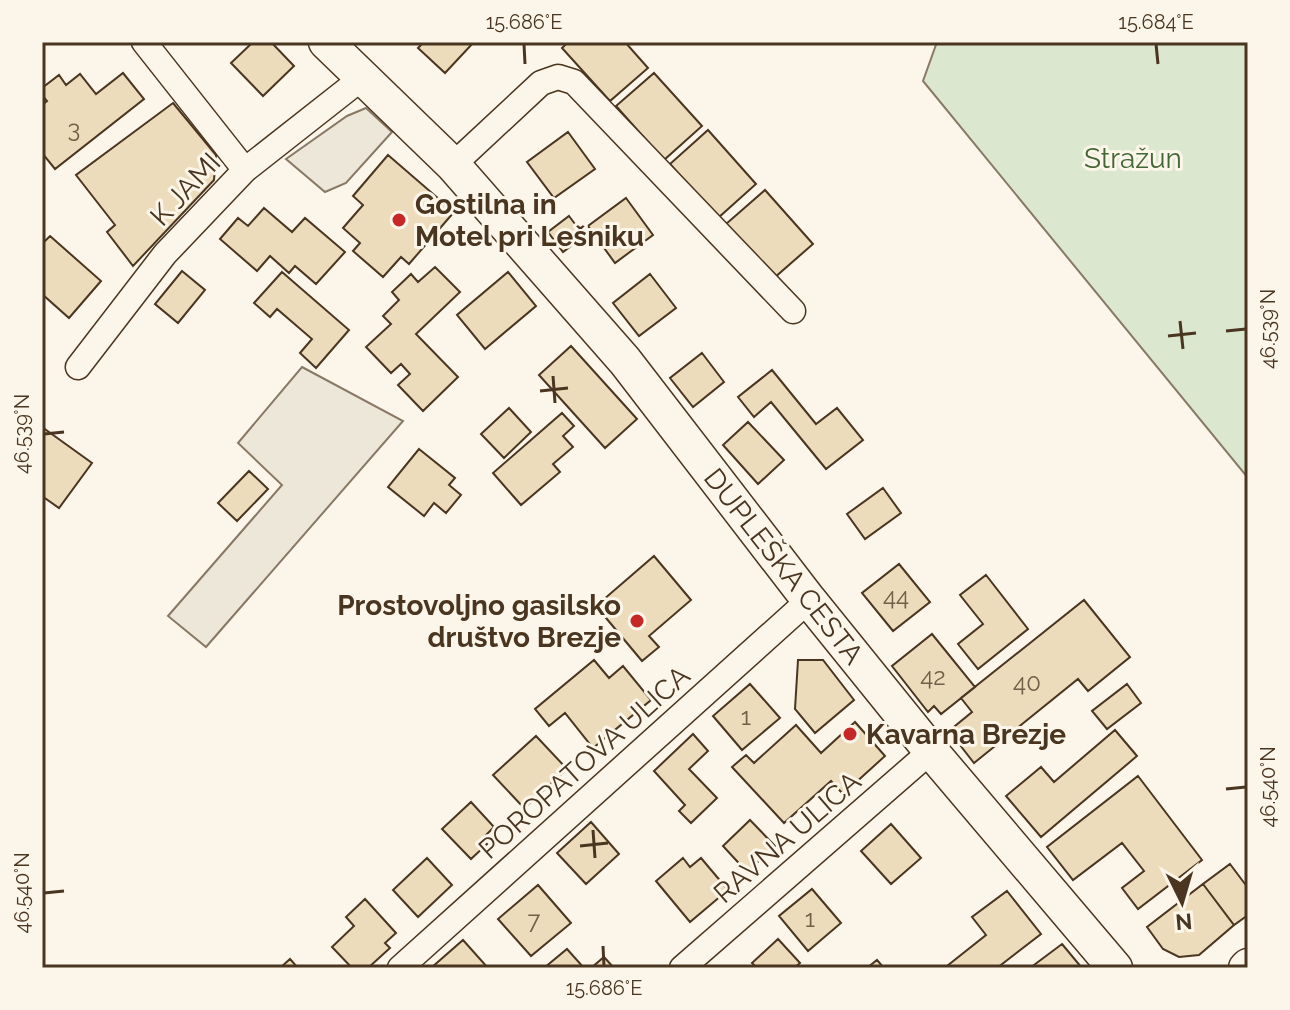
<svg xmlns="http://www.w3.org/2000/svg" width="1290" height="1010" font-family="Raleway,sans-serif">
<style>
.green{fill:#dce7d0;stroke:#887966;stroke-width:2}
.parking{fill:#ede7d9;stroke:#887966;stroke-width:2}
.building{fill:#ecdcbc;stroke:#4a3520;stroke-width:2}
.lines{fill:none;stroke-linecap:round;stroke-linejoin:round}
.street-casing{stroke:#4a3520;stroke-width:27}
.secondary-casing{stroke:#4a3520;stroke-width:37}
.street{stroke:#fbf6e9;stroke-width:24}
.secondary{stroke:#fbf6e9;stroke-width:34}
.ticks{fill:none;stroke:#4a3520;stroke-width:3}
.poi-dot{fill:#c62828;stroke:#fbf6e9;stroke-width:3}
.labels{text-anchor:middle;stroke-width:6;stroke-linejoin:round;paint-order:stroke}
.number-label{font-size:24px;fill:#725f47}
.park-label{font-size:28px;fill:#436837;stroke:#fbf6e9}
.street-label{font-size:28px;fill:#4a3520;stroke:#fbf6e9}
.poi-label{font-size:28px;font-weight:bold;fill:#4a3520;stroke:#fbf6e9;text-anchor:start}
.neatline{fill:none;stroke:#4a3520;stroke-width:3}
.ticks-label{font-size:20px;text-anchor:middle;fill:#4a3520}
</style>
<rect width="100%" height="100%" fill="#fbf6e9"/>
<path class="green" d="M 937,42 L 1248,42 L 1248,478 L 923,81 Z"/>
<path class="parking" d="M 366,108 L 392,132 L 346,183 L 325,192 L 286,159 L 347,116 Z
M 302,367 L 403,421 L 206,647 L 168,616 L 282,485 L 238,443 Z"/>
<path class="building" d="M 253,42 L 271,42 L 294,66 L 263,96 L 231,63 Z
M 424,42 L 474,42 L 445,73 L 418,48 Z
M 568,42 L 625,42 L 648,68 L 610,101 L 562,48 Z
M 123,73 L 144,99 L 55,169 L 42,153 L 42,105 L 47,101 L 42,95 L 42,88 L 59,75 L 66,85 L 80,74 L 96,94 Z
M 654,73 L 702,126 L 664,160 L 616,106 Z
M 173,103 L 216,155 L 214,180 L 133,266 L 107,232 L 115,225 L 76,175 Z
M 708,130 L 756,184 L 718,218 L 670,164 Z
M 568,132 L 595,169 L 554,198 L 527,162 Z
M 388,155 L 454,212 L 409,264 L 401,257 L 383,277 L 353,251 L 360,243 L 343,228 L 363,205 L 353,196 Z
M 765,190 L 813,244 L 774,278 L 726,224 Z
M 626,198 L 653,235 L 615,263 L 588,226 Z
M 264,208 L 292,232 L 305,218 L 345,252 L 316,284 L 295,266 L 289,273 L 270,256 L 257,271 L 220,239 L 238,218 L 248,226 Z
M 569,216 L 584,236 L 563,252 L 548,232 Z
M 50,236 L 101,281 L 69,318 L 42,294 L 44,277 L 42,275 L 42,244 Z
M 435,267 L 460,292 L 416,334 L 458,377 L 423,411 L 398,385 L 410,374 L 401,364 L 391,373 L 366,347 L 391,324 L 383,316 L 399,300 L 392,292 L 411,274 L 418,282 Z
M 182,271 L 205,290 L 178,323 L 155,304 Z
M 282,272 L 349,330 L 316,368 L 300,353 L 312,339 L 277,309 L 270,317 L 254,303 Z
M 508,272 L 536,306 L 485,349 L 457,315 Z
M 650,274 L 676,308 L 639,336 L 613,303 Z
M 571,346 L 637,419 L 605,448 L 539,375 Z
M 702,353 L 724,382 L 693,407 L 670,378 Z
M 772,370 L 816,424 L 837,408 L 863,440 L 826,469 L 771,402 L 754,417 L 738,397 Z
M 509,408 L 531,432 L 504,458 L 481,434 Z
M 562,413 L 574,426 L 563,436 L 573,447 L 553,464 L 560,472 L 521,505 L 493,473 Z
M 748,422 L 784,460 L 758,484 L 723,445 Z
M 42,427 L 92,463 L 59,508 L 42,496 Z
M 419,449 L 455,478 L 449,485 L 461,495 L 446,513 L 434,503 L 424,516 L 388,487 Z
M 249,471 L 268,489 L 237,521 L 218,503 Z
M 883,488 L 901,513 L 865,539 L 847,514 Z
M 654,556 L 691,600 L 649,636 L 659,647 L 642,661 L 596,606 Z
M 899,564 L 930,602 L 893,631 L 862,593 Z
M 986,575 L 1028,629 L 978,669 L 958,644 L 983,624 L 960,595 Z
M 1084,600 L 1130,657 L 1088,691 L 1078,679 L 974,763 L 949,731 L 972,712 L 961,698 Z
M 932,634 L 975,687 L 941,714 L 934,706 L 928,712 L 892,666 Z
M 594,660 L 609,678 L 623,666 L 651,700 L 593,748 L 565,713 L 549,726 L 535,709 Z
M 798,660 L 823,660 L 854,700 L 815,733 L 795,709 Z
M 750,684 L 780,718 L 742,750 L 713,716 Z
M 1127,684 L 1141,703 L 1107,729 L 1092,711 Z
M 855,722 L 885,756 L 843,794 L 831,781 L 784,823 L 732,767 L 746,755 L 754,763 L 796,725 L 821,753 Z
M 1115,730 L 1137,756 L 1041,837 L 1006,796 L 1041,767 L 1054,782 Z
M 693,734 L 708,751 L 689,769 L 717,798 L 691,823 L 679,811 L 685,805 L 654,771 Z
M 536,736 L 567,769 L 524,808 L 493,775 Z
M 1138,776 L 1202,860 L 1138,909 L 1122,888 L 1144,871 L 1122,843 L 1073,880 L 1047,847 Z
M 471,802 L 494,827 L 482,839 L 487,844 L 471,859 L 442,829 Z
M 750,820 L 775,846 L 747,872 L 723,846 Z
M 591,822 L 619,854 L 586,884 L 557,853 Z
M 891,824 L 921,858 L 891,884 L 861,851 Z
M 427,858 L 452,885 L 418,917 L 393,890 Z
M 683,858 L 690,867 L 701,858 L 728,890 L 690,922 L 656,881 Z
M 1230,864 L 1248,888 L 1248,915 L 1234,925 L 1203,884 Z
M 1203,884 L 1234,925 L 1199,955 L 1179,957 L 1163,949 L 1147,927 Z
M 538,885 L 571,923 L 531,956 L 498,919 Z
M 812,889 L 841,923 L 808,951 L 779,916 Z
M 1007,891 L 1041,934 L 997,968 L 948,968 L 947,966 L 986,935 L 972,917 Z
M 365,899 L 396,933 L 385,943 L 390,948 L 368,968 L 352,968 L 332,947 L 354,926 L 346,917 Z
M 778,939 L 800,963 L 794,968 L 757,968 L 752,963 Z
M 463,940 L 488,968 L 431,968 Z
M 1062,944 L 1082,968 L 1030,968 Z
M 567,949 L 584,968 L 544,968 Z
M 604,957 L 614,968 L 591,968 Z
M 290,959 L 298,968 L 280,968 Z
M 877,960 L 884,968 L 867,968 Z"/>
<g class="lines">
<g class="street-casing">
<path id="street" d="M 144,42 L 245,170
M 453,165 L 541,83 L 558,77 L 574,82 L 793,311
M 78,367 L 165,254 L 245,170 L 362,78
M 400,968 L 809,600
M 682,968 L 931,751"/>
</g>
<g class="secondary-casing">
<path id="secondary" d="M 326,42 L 453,165 L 625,361 L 809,600 L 931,751 L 1115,968
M 1246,968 L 1248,966"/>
</g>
<use href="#street" class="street"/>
<use href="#secondary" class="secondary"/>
</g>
<path class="ticks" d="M 524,44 L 525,64M 1156,44 L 1158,64M 1180,321 L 1183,349M 1226,331 L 1246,329M 1168,336 L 1196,333M 553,376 L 555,403M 540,391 L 568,388M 44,434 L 64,432M 1226,789 L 1246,787M 593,830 L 595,858M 580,846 L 608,843M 44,893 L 64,891M 603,946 L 604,966"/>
<g class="poi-dot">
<circle cx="399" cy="220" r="8"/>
<circle cx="637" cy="621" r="8"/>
<circle cx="850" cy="734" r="8"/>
</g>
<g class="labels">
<g class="number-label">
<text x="74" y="137">3</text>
<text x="896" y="605">44</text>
<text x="933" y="685">42</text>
<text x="1027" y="691">40</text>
<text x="746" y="725">1</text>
<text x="810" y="927">1</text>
<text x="534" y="929">7</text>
</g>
<g class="park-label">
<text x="1133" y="168">Stražun</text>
</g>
<g class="street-label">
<text transform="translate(185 189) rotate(-47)" y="10">K JAMI</text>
<text transform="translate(784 566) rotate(52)" y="10">DUPLEŠKA CESTA</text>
<text transform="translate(584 762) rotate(-42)" y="10">POROPATOVA ULICA</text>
<text transform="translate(787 837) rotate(-41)" y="10">RAVNA ULICA</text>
</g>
<g class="poi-label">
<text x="415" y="214">Gostilna in<tspan x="415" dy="32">Motel pri Lešniku</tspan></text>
<text x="621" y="615" text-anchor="end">Prostovoljno gasilsko<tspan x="621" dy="32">društvo Brezje</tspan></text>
<text x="866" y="744">Kavarna Brezje</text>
</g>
</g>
<rect width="1290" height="1010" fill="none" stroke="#fbf6e9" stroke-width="88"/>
<g transform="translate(1182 902) rotate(175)" stroke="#fbf6e9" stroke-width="6" paint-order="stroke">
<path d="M0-6L14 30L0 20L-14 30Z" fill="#4a3520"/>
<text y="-12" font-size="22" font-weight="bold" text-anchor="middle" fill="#4a3520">N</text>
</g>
<rect x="44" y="44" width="1202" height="922" class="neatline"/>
<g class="ticks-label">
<text x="524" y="29">15.686°E</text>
<text x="1156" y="29">15.684°E</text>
<text transform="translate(1268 329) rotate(-90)" y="7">46.539°N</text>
<text transform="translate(22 434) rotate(-90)" y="7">46.539°N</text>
<text transform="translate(1268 787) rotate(-90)" y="7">46.540°N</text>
<text transform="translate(22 893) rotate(-90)" y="7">46.540°N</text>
<text x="604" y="995">15.686°E</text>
</g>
</svg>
